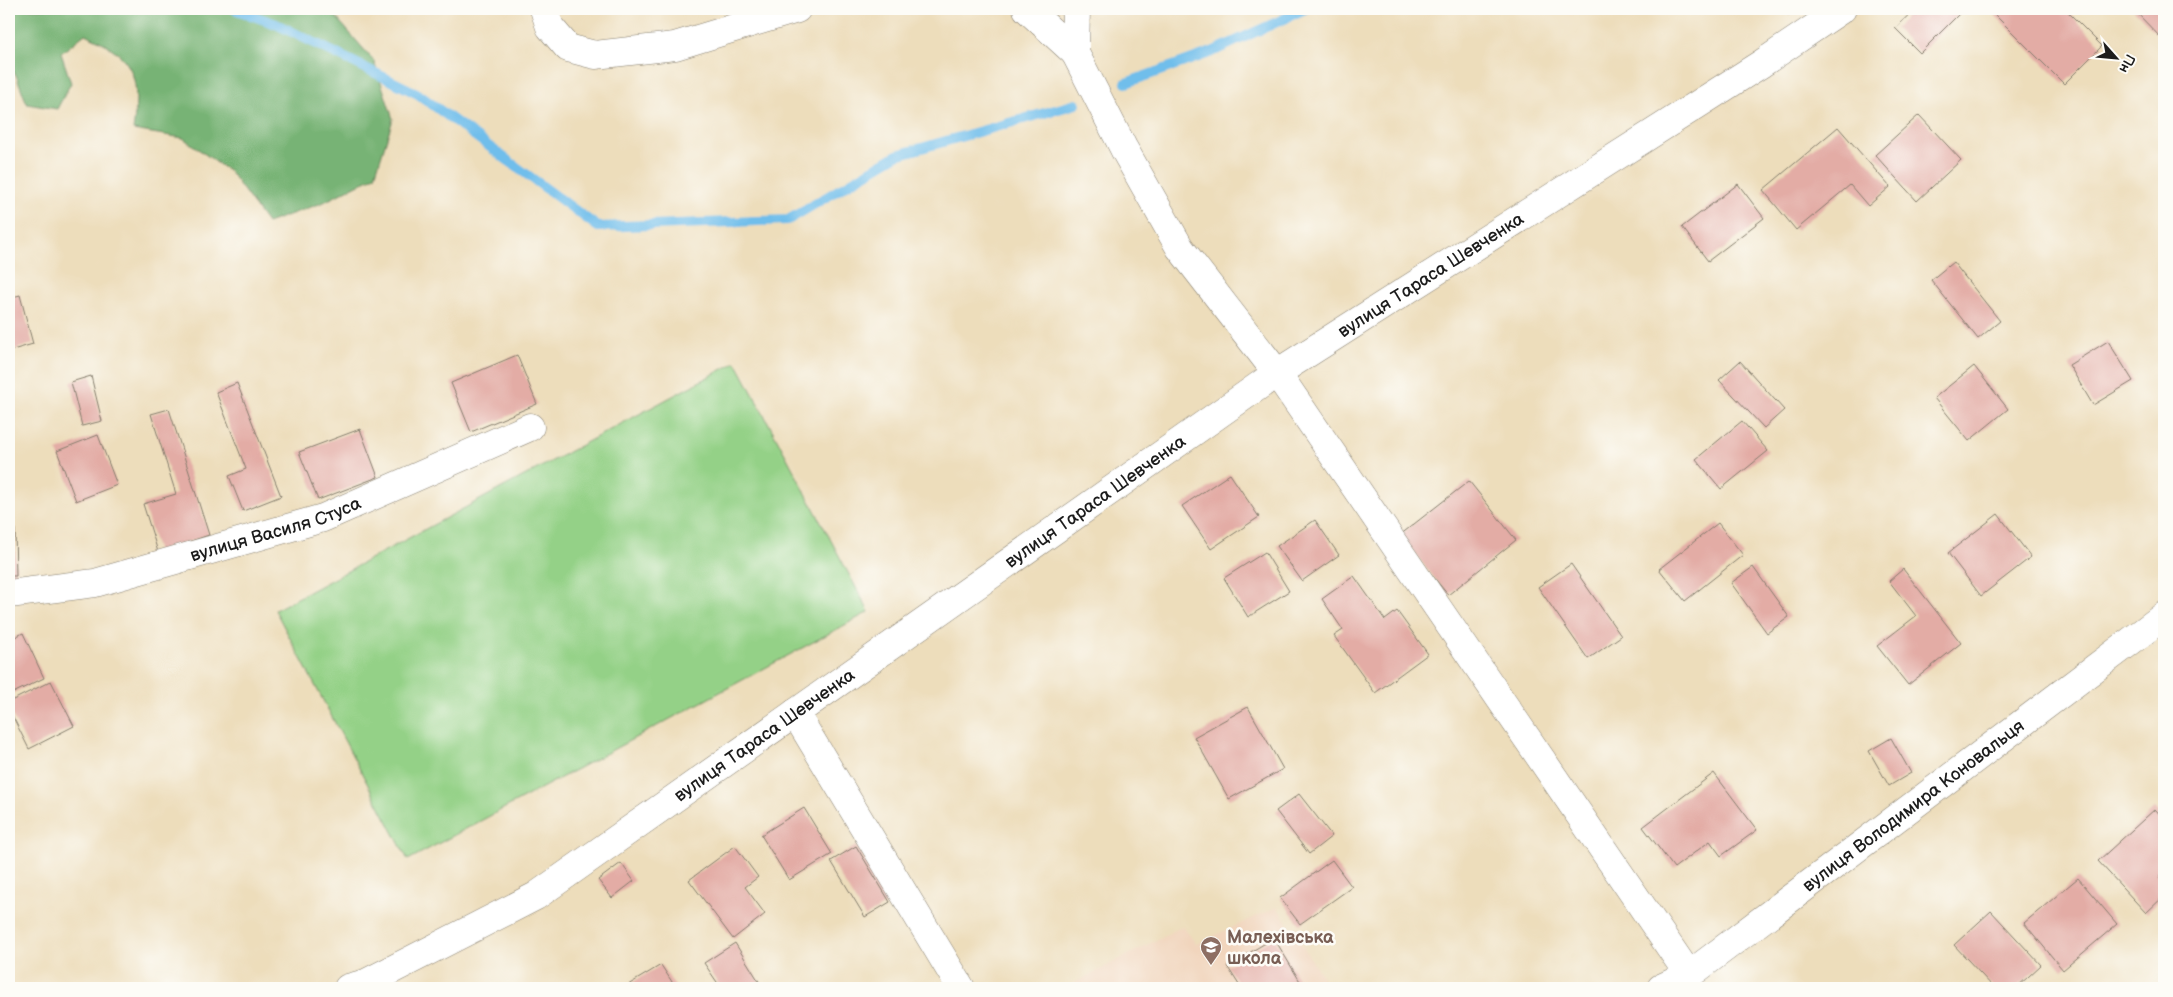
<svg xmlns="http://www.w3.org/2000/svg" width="2173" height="997" font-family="'Balsamiq Sans',sans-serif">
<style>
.built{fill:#f1d5bd}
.green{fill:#94d187;stroke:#587652}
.forest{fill:#77b374;stroke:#4a6848}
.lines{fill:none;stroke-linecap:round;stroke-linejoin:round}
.stream{stroke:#70beeb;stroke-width:10}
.building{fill:#e3aca5}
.minor-casing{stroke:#847c6c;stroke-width:29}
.minor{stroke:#fff;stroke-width:28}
.labels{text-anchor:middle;stroke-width:5;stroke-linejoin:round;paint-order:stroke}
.street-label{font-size:18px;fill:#1c1c1c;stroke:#fdfcf7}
.education-label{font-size:18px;font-weight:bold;fill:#785e54;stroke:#fdfcf7;text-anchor:start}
</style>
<rect width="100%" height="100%" fill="#fdfcf7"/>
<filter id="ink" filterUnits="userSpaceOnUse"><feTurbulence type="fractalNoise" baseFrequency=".02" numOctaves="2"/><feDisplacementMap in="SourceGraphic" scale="10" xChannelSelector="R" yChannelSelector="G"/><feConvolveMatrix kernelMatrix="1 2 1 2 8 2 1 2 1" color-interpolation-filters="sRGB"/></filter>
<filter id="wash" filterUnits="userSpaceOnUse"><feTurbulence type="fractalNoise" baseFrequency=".0096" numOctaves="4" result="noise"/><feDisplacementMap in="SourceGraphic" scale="20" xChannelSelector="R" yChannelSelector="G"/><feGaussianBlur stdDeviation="1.12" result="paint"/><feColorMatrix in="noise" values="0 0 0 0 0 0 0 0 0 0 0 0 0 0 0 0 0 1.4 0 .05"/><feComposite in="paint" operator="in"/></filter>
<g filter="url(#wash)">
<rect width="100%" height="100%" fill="#edddbb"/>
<path class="built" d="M 1277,907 L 1330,988 L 1065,988 L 1183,926 L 1196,944 Z"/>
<path class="green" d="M 736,362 L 869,612 L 408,860 L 275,610 Z"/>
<path class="forest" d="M 9,9 L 324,9 L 335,16 L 374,61 L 393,119 L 375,176 L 322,203 L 267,223 L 231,173 L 183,138 L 133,130 C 141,77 135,56 85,34 L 61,53 L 71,83 L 57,109 L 27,104 L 16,75 L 9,66 Z"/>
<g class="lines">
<path class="stream" d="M 234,9 L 276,24 L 418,94 L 598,227 L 788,220 L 897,155 L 1076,104
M 1126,83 L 1212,52 L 1305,9"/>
</g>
<g id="blocks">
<path class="building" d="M 1784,9 L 1799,9 L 1788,15 Z
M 1915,9 L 1960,9 L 1962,11 L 1920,53 L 1895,28 Z
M 1989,9 L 2065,9 L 2102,46 L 2064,84 Z
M 2135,9 L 2164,9 L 2164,41 L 2134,10 Z
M 1919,115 L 1961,160 L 1917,201 L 1875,155 Z
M 1838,127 L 1890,187 L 1868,206 L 1850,185 L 1796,230 L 1763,190 Z
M 1738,184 L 1764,218 L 1708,261 L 1682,227 Z
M 1953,262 L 2000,321 L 1978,339 L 1931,280 Z
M 20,295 L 33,344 L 9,351 L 9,298 Z
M 2108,341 L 2133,381 L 2093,405 L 2069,365 Z
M 517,355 L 537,404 L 471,432 L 451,383 Z
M 1740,361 L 1784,410 L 1764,428 L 1719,380 Z
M 1974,366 L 2008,409 L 1969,441 L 1934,398 Z
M 91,376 L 102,421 L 82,426 L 71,382 Z
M 237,383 L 281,496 L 243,511 L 229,476 L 246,469 L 216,392 Z
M 169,409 L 209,535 L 158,552 L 143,504 L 176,494 L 151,414 Z
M 1742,421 L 1768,451 L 1721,489 L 1696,459 Z
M 360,429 L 378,477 L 318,500 L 299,452 Z
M 98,435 L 117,485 L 76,501 L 57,451 Z
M 1230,474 L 1259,517 L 1211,549 L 1182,506 Z
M 1469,481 L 1516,540 L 1448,595 L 1400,535 Z
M 1998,514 L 2031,557 L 1981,596 L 1948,553 Z
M 1315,520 L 1339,555 L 1302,581 L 1277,546 Z
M 1718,523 L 1743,555 L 1685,601 L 1659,569 Z
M 9,529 L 15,529 L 16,576 L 9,576 Z
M 1265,552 L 1289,591 L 1248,617 L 1224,578 Z
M 1571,564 L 1621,636 L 1588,659 L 1538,587 Z
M 1753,567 L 1789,617 L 1767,633 L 1731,583 Z
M 1903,569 L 1961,643 L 1908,685 L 1877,646 L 1916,616 L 1889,581 Z
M 1354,576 L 1385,620 L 1397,611 L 1428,654 L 1375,693 L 1334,636 L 1343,630 L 1322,599 Z
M 23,633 L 44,678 L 9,695 L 9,640 Z
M 51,681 L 74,726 L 29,749 L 9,709 L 9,702 Z
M 1248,707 L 1283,769 L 1229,799 L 1194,737 Z
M 1891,738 L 1911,773 L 1889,786 L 1869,751 Z
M 1714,773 L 1757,830 L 1721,856 L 1710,841 L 1674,868 L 1643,827 Z
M 1299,794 L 1332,836 L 1309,854 L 1276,811 Z
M 804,808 L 832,854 L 789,880 L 761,835 Z
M 2155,809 L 2164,819 L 2164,873 L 2159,877 L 2164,883 L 2164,896 L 2146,913 L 2098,861 Z
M 735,846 L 758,877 L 745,887 L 765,914 L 733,939 L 689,880 Z
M 856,846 L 890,902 L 865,917 L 831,861 Z
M 1332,860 L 1352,887 L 1300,924 L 1280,898 Z
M 621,863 L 634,881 L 612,898 L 598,880 Z
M 2078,878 L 2117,924 L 2063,970 L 2024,923 Z
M 1991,911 L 2041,965 L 2016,988 L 1994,988 L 1954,945 Z
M 1274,938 L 1304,988 L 1241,988 L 1227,966 Z
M 735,943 L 763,988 L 721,988 L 704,963 Z
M 661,965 L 676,988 L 623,988 Z"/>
</g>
</g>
<g filter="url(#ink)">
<use href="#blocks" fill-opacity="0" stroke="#847c6c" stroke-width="1"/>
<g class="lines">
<g class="minor-casing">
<g id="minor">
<path d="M 544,9 L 550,27 L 568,48 L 595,55 L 675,46 L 797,9"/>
<path d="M 1027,9 L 1075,53"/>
<path d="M 1076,9 L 1075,53 L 1124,149 L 1180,248 L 1277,373 L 1689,975"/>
<path id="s1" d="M 9,594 L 95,583 L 323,518 L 530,427"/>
<path d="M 795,713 L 961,988"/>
<path id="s2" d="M 348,988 L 366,983 L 536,896 L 1277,373 L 1761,64 L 1842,9"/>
<path id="s3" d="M 1661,988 L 1689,975 L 2164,616"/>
</g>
</g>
<use href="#minor" class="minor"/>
</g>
</g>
<defs>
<g id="school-pin" transform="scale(1.125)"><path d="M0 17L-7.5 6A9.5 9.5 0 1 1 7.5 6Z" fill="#8d6e63" stroke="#fdfcf7"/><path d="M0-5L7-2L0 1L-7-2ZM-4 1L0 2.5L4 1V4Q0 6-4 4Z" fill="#fff"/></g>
</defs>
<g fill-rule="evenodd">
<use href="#school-pin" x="1211" y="947"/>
</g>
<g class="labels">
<g class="street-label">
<text dy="6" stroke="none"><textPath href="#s2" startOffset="1299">вулиця Тараса Шевченка</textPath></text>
<text dy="6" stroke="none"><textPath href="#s2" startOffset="894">вулиця Тараса Шевченка</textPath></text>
<text dy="6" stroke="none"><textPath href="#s1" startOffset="275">вулиця Василя Стуса</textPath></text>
<text dy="6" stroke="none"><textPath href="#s2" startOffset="489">вулиця Тараса Шевченка</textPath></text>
<text dy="6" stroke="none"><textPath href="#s3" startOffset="312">вулиця Володимира Коновальця</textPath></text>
</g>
<g class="education-label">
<text x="1227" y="943">Малехівська<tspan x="1227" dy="21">школа</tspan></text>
</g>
</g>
<rect width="2173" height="997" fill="none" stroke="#fdfcf7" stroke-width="30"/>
<g transform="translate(2116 58) rotate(117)" stroke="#fdfcf7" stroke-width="4" paint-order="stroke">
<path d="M0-4L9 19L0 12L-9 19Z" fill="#1c1c1c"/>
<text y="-8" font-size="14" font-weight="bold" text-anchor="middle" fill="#1c1c1c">Пн</text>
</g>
</svg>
